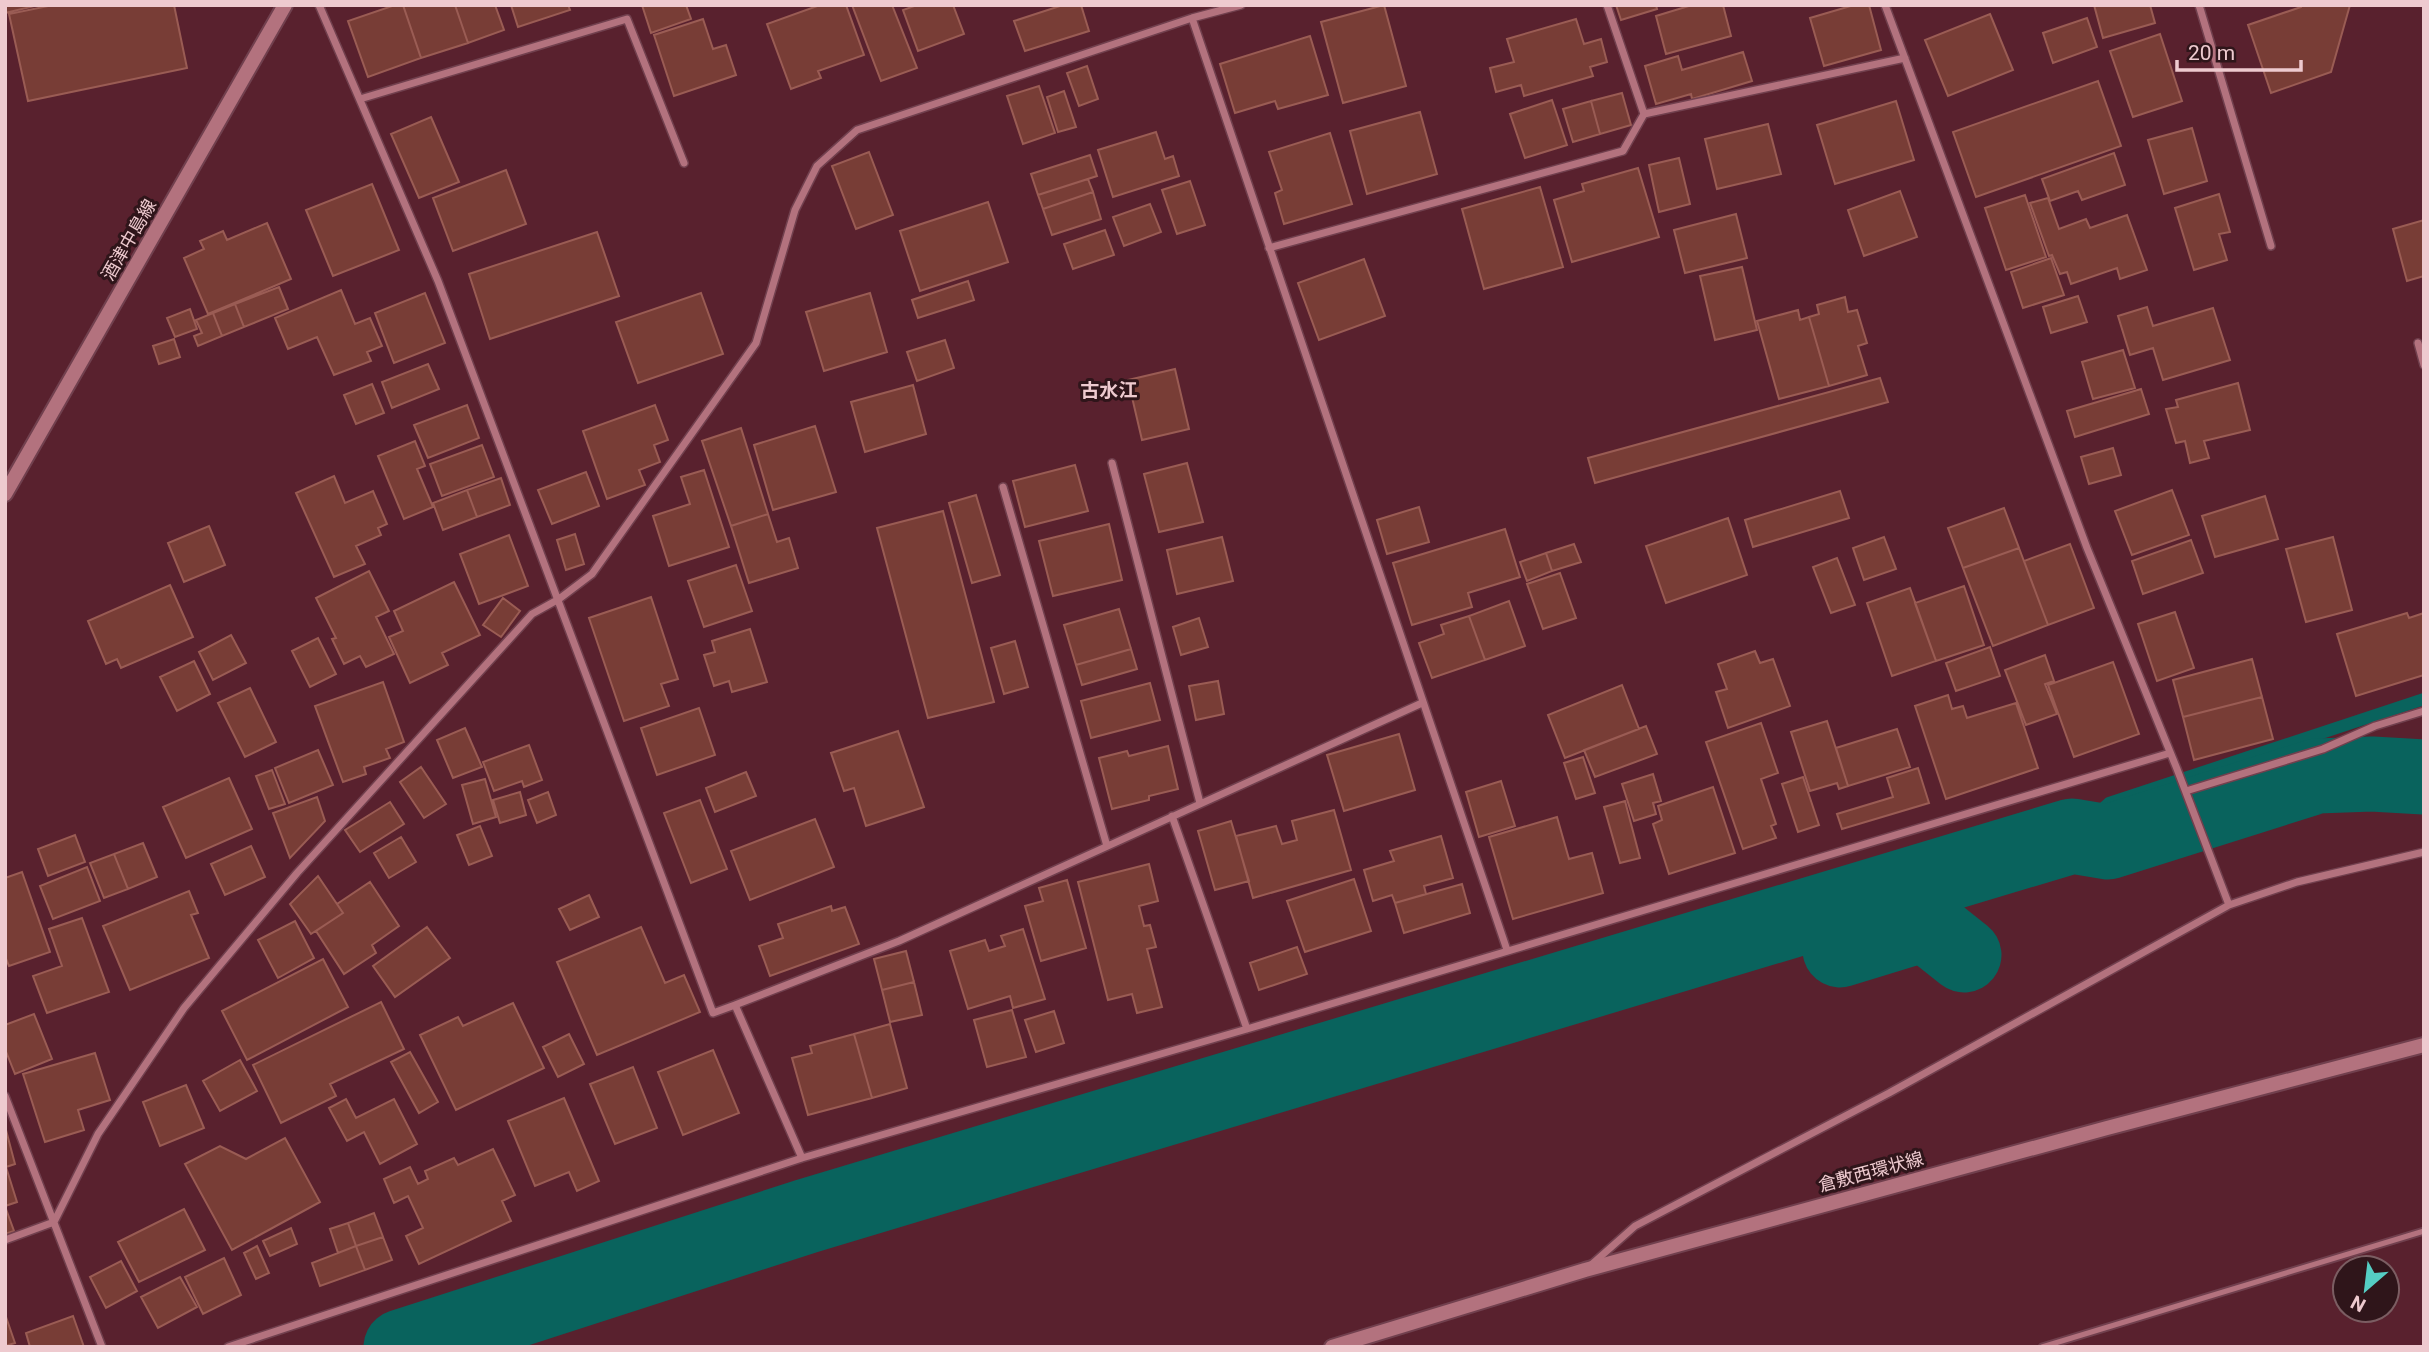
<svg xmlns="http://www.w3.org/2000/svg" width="2429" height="1352" font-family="Roboto,'Noto Sans JP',sans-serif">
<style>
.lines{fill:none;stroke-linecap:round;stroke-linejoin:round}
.stream{stroke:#09635d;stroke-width:12}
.river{stroke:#09635d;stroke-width:75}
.building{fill:#783d36;stroke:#9a5c54;stroke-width:2}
.service-casing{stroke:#71404e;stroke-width:9}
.minor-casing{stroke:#71404e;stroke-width:10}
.secondary-casing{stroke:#71404e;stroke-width:18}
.service{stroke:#b3727e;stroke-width:5}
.minor{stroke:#b3727e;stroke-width:7}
.secondary{stroke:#b3727e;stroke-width:14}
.labels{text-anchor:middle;stroke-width:6;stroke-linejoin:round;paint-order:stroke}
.street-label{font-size:18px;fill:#eecacf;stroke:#2f151a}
.neighbourhood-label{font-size:19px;font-weight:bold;fill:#eecacf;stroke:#2f151a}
</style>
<rect width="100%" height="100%" fill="#59212e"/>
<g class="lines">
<path class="stream" d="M 2072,836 L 2109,803 L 2424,699"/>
<path class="river" d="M 1840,950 L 1925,924 L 1964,955
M 401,1347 L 807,1216 L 2072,836 L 2108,842 L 2317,776 L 2372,774 L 2424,777"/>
</g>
<path class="building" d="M 5,5 L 39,5 L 5,13 Z
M 53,5 L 174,5 L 187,68 L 28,101 L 9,14 Z
M 395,5 L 403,5 L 421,58 L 368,77 L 348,21 Z
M 403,5 L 455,5 L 468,43 L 421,58 Z
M 455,5 L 495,5 L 504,30 L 468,43 Z
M 511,5 L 568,5 L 570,10 L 518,27 Z
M 642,5 L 686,5 L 691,19 L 651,33 Z
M 820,5 L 846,5 L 864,55 L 818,71 L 821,78 L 791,89 L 767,24 Z
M 852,5 L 892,5 L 917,68 L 881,81 Z
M 917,5 L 953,5 L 964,34 L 918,51 L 903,10 Z
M 1063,5 L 1081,5 L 1089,31 L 1025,51 L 1014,21 Z
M 1384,5 L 1406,86 L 1343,103 L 1321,22 Z
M 1616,5 L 1656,5 L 1657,9 L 1621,20 Z
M 1692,5 L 1723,5 L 1731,36 L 1666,54 L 1656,16 Z
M 1854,5 L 1869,5 L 1881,50 L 1824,66 L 1810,18 Z
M 2094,5 L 2150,5 L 2155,23 L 2103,38 Z
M 2301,5 L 2350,5 L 2331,72 L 2271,93 L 2248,25 L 2301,7 Z
M 1990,14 L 2013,70 L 1948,96 L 1925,40 Z
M 2087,18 L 2097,47 L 2053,63 L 2043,33 Z
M 703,19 L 713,49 L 726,45 L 736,75 L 674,96 L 654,35 Z
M 1576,19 L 1584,44 L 1601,39 L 1607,62 L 1590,67 L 1593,76 L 1524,96 L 1521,85 L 1496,92 L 1490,68 L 1514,62 L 1507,39 Z
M 2160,34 L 2182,101 L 2133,117 L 2110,51 Z
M 1310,36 L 1328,95 L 1278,109 L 1275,101 L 1235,113 L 1220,64 Z
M 1743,52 L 1752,81 L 1692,99 L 1691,94 L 1656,104 L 1645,66 L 1678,56 L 1682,70 Z
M 1087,66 L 1098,99 L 1079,106 L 1067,73 Z
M 2098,81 L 2121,146 L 1976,197 L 1953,132 Z
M 1039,86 L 1055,133 L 1023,144 L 1007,96 Z
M 1064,91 L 1076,127 L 1058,132 L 1047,97 Z
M 1622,93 L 1631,125 L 1600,134 L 1591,101 Z
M 1552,100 L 1567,145 L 1525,158 L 1510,114 Z
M 1591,101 L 1600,134 L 1573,142 L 1563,109 Z
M 1896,101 L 1914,160 L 1835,184 L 1817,125 Z
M 1420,112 L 1437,174 L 1367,194 L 1350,131 Z
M 431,117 L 459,182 L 419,198 L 391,134 Z
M 1768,124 L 1781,174 L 1717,189 L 1705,139 Z
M 2192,128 L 2207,181 L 2164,194 L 2148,140 Z
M 1156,132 L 1165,159 L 1173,156 L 1179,176 L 1113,197 L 1098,150 Z
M 1330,133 L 1352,204 L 1284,224 L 1275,193 L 1282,190 L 1269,152 Z
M 869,152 L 893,215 L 856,229 L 832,166 Z
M 2114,153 L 2125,185 L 2082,200 L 2078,191 L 2050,201 L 2042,179 Z
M 1090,155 L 1097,176 L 1038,195 L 1031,174 Z
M 1679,158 L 1690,204 L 1659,212 L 1649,165 Z
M 1638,168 L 1659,237 L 1572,262 L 1554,200 L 1584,191 L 1582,184 Z
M 506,170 L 526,224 L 453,251 L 433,198 Z
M 1088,179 L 1093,192 L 1043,209 L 1038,195 Z
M 1190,181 L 1205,225 L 1177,234 L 1162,190 Z
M 372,184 L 399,250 L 333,276 L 306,210 Z
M 1540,187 L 1563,267 L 1484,289 L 1462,209 Z
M 1900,191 L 1917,237 L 1864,256 L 1848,210 Z
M 1093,192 L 1101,219 L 1052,235 L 1043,209 Z
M 2219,194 L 2230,232 L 2219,234 L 2227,260 L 2194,270 L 2175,208 Z
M 2025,195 L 2046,257 L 2006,270 L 1985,208 Z
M 2048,198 L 2059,229 L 2086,219 L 2090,228 L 2127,215 L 2147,270 L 2120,279 L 2117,268 L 2071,284 L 2067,272 L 2060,274 L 2052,255 L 2049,256 L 2030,203 Z
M 988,202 L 1008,262 L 920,291 L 900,231 Z
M 1150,204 L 1161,232 L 1124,246 L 1113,217 Z
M 1736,214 L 1747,258 L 1685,273 L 1674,230 Z
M 2424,220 L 2424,276 L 2407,281 L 2393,229 Z
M 267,223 L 291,279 L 208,314 L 184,258 L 204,249 L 200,241 L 223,231 L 227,240 Z
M 1105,230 L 1114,255 L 1073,269 L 1064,244 Z
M 597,232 L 619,296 L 490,339 L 469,274 Z
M 2051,258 L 2064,295 L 2023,308 L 2011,272 Z
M 1364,259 L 1385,316 L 1319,340 L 1298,283 Z
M 1742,267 L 1757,330 L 1715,340 L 1700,276 Z
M 968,281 L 974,300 L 918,318 L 912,300 Z
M 279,287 L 288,309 L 244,327 L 235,304 Z
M 341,290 L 355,324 L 370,318 L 382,346 L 367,352 L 371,361 L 334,375 L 317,337 L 288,349 L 275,318 Z
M 425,293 L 445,343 L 394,363 L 375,313 Z
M 701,293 L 723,354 L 638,383 L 616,322 Z
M 870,293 L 887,352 L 824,371 L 806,312 Z
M 2078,296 L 2087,322 L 2051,333 L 2043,307 Z
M 1845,297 L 1848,312 L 1857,310 L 1867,343 L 1858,346 L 1867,375 L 1829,386 L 1809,317 L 1819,314 L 1817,305 Z
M 235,304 L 244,327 L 222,336 L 213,313 Z
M 2147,307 L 2153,326 L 2213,308 L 2230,360 L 2163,380 L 2153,348 L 2130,355 L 2118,316 Z
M 190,309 L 197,329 L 175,337 L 167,318 Z
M 1798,310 L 1800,320 L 1809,317 L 1829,386 L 1779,399 L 1757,321 Z
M 213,313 L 222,336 L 198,346 L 194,336 L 202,333 L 196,320 Z
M 174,339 L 180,357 L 159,364 L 153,346 Z
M 945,340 L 954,368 L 917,381 L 907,352 Z
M 2123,350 L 2135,388 L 2093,399 L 2082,362 Z
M 428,364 L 439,389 L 392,408 L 382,382 Z
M 1175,369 L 1189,429 L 1142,440 L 1128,380 Z
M 1880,378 L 1888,402 L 1595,483 L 1588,458 Z
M 2238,383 L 2250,430 L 2204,441 L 2209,458 L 2190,463 L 2185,441 L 2176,443 L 2166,409 L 2178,407 L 2176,400 Z
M 372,384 L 384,413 L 356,424 L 344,395 Z
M 913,385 L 926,434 L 865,452 L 851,402 Z
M 2141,389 L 2149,414 L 2075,437 L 2067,411 Z
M 467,405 L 479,438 L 428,458 L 414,425 Z
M 655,405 L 668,440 L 654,445 L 660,462 L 639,470 L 645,485 L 607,499 L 583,431 Z
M 815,426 L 836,492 L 773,510 L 754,445 Z
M 741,428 L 768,514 L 731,526 L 702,441 Z
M 415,441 L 425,466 L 417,469 L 433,507 L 404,519 L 378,456 Z
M 482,445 L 494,477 L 442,496 L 430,464 Z
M 2113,448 L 2121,475 L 2089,484 L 2081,457 Z
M 1187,463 L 1203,522 L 1159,532 L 1144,474 Z
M 1075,465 L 1088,511 L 1025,527 L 1013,481 Z
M 704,470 L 729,547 L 669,566 L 653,516 L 690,504 L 681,477 Z
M 586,472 L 599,506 L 552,524 L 538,490 Z
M 334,476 L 345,503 L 373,491 L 387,524 L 378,528 L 381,535 L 356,546 L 365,564 L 334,577 L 296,493 Z
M 501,478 L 510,505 L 477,517 L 467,490 Z
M 467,490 L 477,517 L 443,530 L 433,503 Z
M 2172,490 L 2189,535 L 2132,555 L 2115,511 Z
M 1840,491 L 1849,518 L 1753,547 L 1745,520 Z
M 976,495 L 1000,575 L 972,583 L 949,503 Z
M 2265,496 L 2278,539 L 2215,557 L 2202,516 Z
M 1419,507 L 1429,542 L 1387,554 L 1377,520 Z
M 2004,508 L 2019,548 L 1963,568 L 1948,528 Z
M 943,511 L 994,702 L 928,718 L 877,528 Z
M 768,514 L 777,542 L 789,538 L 798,568 L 749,583 L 731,526 Z
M 1728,518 L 1747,575 L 1666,603 L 1646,546 Z
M 1109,524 L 1122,580 L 1053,596 L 1039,541 Z
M 209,526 L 225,565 L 184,582 L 168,543 Z
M 1505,529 L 1520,577 L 1468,593 L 1472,607 L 1412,625 L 1393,563 Z
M 575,534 L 584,564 L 566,570 L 557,540 Z
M 509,535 L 528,586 L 479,604 L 460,554 Z
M 1222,537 L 1233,581 L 1177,594 L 1167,550 Z
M 1884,537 L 1896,569 L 1864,580 L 1853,548 Z
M 2333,537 L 2352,610 L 2306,622 L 2286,549 Z
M 2191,540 L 2203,573 L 2143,594 L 2132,561 Z
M 1574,544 L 1581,562 L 1552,571 L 1546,553 Z
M 2070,544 L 2094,608 L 2048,625 L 2024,561 Z
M 2019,548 L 2048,625 L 1993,646 L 1963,568 Z
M 1546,553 L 1552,571 L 1527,581 L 1520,562 Z
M 1837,558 L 1855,605 L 1831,613 L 1813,567 Z
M 736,565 L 752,611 L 704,627 L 688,581 Z
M 369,571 L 389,611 L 376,617 L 394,654 L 366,667 L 360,656 L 344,664 L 332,639 L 336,638 L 316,598 Z
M 1560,573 L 1576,618 L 1543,629 L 1527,584 Z
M 454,582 L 480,635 L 442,653 L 448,665 L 410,683 L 389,637 L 403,631 L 394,611 Z
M 170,585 L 193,637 L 121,668 L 117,659 L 106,664 L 88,621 Z
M 1964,586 L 1984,645 L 1936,661 L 1915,603 Z
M 1910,588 L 1936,661 L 1892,676 L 1867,603 Z
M 651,597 L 678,679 L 661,684 L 669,706 L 624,721 L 589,618 Z
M 503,598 L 520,611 L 501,637 L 483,625 Z
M 1509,601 L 1525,646 L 1485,660 L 1469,616 Z
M 1119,609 L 1131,649 L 1076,665 L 1064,625 Z
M 2175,612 L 2194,668 L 2157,681 L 2138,624 Z
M 2407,613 L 2409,618 L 2424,613 L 2424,675 L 2356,696 L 2337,634 Z
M 1469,616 L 1485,660 L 1432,678 L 1419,643 L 1444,634 L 1441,625 Z
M 1199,618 L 1208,647 L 1181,655 L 1173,627 Z
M 750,629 L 767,682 L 732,692 L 729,681 L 714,686 L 704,655 L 715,652 L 712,641 Z
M 231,635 L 246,663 L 213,680 L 199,652 Z
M 318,638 L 336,674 L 310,687 L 292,651 Z
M 1015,641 L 1028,687 L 1004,694 L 991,648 Z
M 1990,647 L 2000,676 L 1956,691 L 1946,663 Z
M 1131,649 L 1137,669 L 1082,685 L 1076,665 Z
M 1755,651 L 1760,663 L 1773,659 L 1790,706 L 1728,728 L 1716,692 L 1727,689 L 1718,664 Z
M 2045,655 L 2054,681 L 2045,684 L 2057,714 L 2026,725 L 2005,670 Z
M 2252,659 L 2262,697 L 2183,717 L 2173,680 Z
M 194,661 L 210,694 L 177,711 L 160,677 Z
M 2113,662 L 2139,734 L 2074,757 L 2048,685 Z
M 1218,681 L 1224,714 L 1196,720 L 1189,686 Z
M 383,682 L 404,742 L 386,749 L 390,758 L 364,767 L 366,774 L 343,782 L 315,706 Z
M 1150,683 L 1160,720 L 1091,738 L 1081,701 Z
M 1622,685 L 1639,729 L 1565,758 L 1548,715 Z
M 250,688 L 276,742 L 245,757 L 218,703 Z
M 1948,695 L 1952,709 L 1963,706 L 1967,718 L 2016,703 L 2038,768 L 1946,799 L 1915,706 Z
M 2262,697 L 2273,739 L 2194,760 L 2183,717 Z
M 699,708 L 715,755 L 657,775 L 641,728 Z
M 1827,721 L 1848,786 L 1839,789 L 1837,783 L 1810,791 L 1791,732 Z
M 1761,723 L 1778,773 L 1761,779 L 1776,824 L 1771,826 L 1776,838 L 1743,849 L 1706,742 Z
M 1646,726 L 1657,754 L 1595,777 L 1584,750 Z
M 465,728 L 482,767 L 453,778 L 437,740 Z
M 1897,729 L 1910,767 L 1848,786 L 1836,748 Z
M 898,731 L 924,807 L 866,826 L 854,788 L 844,791 L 831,753 Z
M 1399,734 L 1415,790 L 1344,811 L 1327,755 Z
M 529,745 L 542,780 L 524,787 L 522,781 L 494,791 L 483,762 Z
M 1168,746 L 1178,789 L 1149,796 L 1149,800 L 1112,809 L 1099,758 L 1127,751 L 1129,756 Z
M 318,750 L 333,785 L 289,803 L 275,768 Z
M 1583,757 L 1595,793 L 1576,799 L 1564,763 Z
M 421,767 L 446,804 L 424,818 L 400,782 Z
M 1918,768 L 1929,803 L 1842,829 L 1837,814 L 1893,797 L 1887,778 Z
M 272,770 L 285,804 L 269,809 L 256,776 Z
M 746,772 L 756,796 L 715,812 L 706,788 Z
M 1653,774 L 1661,801 L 1653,803 L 1656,814 L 1634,821 L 1622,784 Z
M 1803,777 L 1819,825 L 1798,832 L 1782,784 Z
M 229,778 L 252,829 L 186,858 L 163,807 Z
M 485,779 L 496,817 L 473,824 L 462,785 Z
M 1501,781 L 1515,826 L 1479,837 L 1466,792 Z
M 1713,787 L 1735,853 L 1669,874 L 1653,824 L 1662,820 L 1658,806 Z
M 520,792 L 526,815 L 500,823 L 493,800 Z
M 548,792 L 556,815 L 537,823 L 528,800 Z
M 317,797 L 325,821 L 290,858 L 273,813 Z
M 700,800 L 727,869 L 691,883 L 664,813 Z
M 1625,801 L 1640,858 L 1620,863 L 1604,807 Z
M 390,802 L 404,824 L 360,852 L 345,830 Z
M 1334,810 L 1351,870 L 1253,898 L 1236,836 L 1276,826 L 1282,844 L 1297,840 L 1292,821 Z
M 1557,817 L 1569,859 L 1592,853 L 1603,893 L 1513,919 L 1489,837 Z
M 815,819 L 834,867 L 750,900 L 731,851 Z
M 1231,821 L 1249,881 L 1215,890 L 1198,831 Z
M 480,826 L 492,856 L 469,865 L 457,835 Z
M 75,835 L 85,862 L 48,876 L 38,849 Z
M 1441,836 L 1453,878 L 1424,886 L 1426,894 L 1395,903 L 1392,895 L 1373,901 L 1364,870 L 1394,861 L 1390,851 Z
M 401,837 L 416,862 L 389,878 L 374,853 Z
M 143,843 L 157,877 L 128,889 L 114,854 Z
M 251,846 L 265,877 L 225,895 L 211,864 Z
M 114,854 L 128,889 L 104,898 L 90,863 Z
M 1149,864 L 1158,901 L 1139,906 L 1144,926 L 1150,925 L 1156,947 L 1147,949 L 1162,1007 L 1137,1013 L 1132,994 L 1108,1000 L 1078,882 Z
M 87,867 L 100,901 L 53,919 L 40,886 Z
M 22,872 L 50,952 L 9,966 L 5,956 L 5,878 Z
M 318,876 L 343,913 L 311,934 L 290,904 Z
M 1354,879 L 1371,931 L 1305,952 L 1287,901 Z
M 1067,880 L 1086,948 L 1041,961 L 1025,906 L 1043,901 L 1039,888 Z
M 370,882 L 399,926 L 372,945 L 376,953 L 344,974 L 316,931 L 343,913 L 337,904 Z
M 1462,884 L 1470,913 L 1404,933 L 1395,903 Z
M 189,891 L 198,913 L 191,915 L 209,958 L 130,990 L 103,926 Z
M 589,895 L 599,917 L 570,930 L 559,909 Z
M 831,906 L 832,911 L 845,907 L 859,944 L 770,976 L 759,946 L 783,938 L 778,924 Z
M 82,918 L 109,992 L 47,1013 L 33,976 L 62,966 L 49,929 Z
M 295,921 L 314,958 L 278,978 L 258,940 Z
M 427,927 L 450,958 L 395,997 L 373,966 Z
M 641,927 L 665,983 L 684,975 L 700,1012 L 597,1055 L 557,962 Z
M 1023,929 L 1045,999 L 1013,1008 L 1010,996 L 968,1009 L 950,951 L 985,940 L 989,951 L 1005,946 L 1001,936 Z
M 1297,947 L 1307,974 L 1259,990 L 1250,963 Z
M 906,951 L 914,982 L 882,990 L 874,959 Z
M 323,959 L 348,1007 L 247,1060 L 222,1011 Z
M 914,982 L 922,1015 L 890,1022 L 882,990 Z
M 381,1002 L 404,1049 L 330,1084 L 336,1096 L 281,1123 L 253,1065 Z
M 513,1003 L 544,1068 L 456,1110 L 420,1035 L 458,1017 L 463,1026 Z
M 1012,1010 L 1026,1057 L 987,1067 L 974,1020 Z
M 1054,1011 L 1064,1043 L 1036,1052 L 1025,1020 Z
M 34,1014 L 52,1059 L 15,1074 L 5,1049 L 5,1025 Z
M 890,1024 L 907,1088 L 872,1098 L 854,1034 Z
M 569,1034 L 584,1064 L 558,1077 L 543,1047 Z
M 854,1034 L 872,1098 L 808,1115 L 792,1058 L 812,1053 L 810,1046 Z
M 713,1050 L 739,1113 L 683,1135 L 658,1072 Z
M 410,1052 L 438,1102 L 419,1113 L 391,1062 Z
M 95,1053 L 110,1100 L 78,1110 L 84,1130 L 45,1142 L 23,1074 Z
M 240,1060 L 257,1091 L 220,1111 L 203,1081 Z
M 633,1067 L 657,1128 L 615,1144 L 590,1084 Z
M 186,1085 L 204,1128 L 160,1146 L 143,1102 Z
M 564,1098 L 599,1181 L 577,1191 L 569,1172 L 535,1186 L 508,1121 Z
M 346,1099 L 356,1118 L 394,1099 L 417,1144 L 380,1164 L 364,1132 L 347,1141 L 329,1108 Z
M 6,1130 L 15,1164 L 6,1167 L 17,1202 L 5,1206 Z
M 285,1138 L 320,1202 L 232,1250 L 185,1164 L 220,1146 L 246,1159 Z
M 493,1149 L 515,1195 L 502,1201 L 511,1221 L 419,1264 L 406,1236 L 423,1228 L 408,1196 L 394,1203 L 384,1179 L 410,1167 L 418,1184 L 428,1179 L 425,1171 L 454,1158 L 458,1165 Z
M 6,1209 L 14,1231 L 5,1234 L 5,1210 Z
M 184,1209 L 205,1250 L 139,1282 L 118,1242 Z
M 374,1213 L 383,1237 L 356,1246 L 348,1223 Z
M 348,1223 L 356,1246 L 338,1253 L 330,1229 Z
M 291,1228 L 297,1244 L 270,1256 L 263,1241 Z
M 383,1237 L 392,1260 L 365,1270 L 356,1246 Z
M 257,1246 L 269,1273 L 256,1279 L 244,1253 Z
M 356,1246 L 365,1270 L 320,1286 L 312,1263 Z
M 224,1258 L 241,1295 L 203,1314 L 185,1277 Z
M 121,1261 L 137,1291 L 106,1308 L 90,1277 Z
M 180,1277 L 197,1307 L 158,1328 L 141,1297 Z
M 5,1314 L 15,1343 L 5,1346 Z
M 73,1316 L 84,1347 L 30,1347 L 26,1333 Z"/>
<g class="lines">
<g class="service-casing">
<path id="service" d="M 2042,1347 L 2424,1231"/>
</g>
<g class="minor-casing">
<path id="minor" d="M 319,5 L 438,281 L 713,1013 L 735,1005 L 802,1158
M 1607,5 L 1644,114 L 1905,58
M 1885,5 L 2087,548 L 2177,769 L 2229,905
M 2199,5 L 2271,246
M 1192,18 L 1507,950
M 360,99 L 627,19 L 684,163
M 1269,248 L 1623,151 L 1644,114
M 2418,343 L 2424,365
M 1112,463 L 1200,803
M 1003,487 L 1107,846
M 2186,791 L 2323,749 L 2375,726 L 2424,711
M 1172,816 L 1247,1029
M 735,1005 L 899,941 L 1422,703
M 5,1096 L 102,1347
M 5,1240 L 54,1222 L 98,1134 L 184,1008 L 297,873 L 532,614 L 559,599 L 592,574 L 756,343 L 795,210 L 817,166 L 857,130 L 1192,18 L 1241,5
M 1591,1265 L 1635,1226 L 1889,1093 L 2229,905 L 2297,882 L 2424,852
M 228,1347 L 802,1158 L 1247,1029 L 2170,753"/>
</g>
<g class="secondary-casing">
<path id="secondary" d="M 5,494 L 285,5
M 1332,1347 L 1585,1270 L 2107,1128 L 2424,1045"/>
</g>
<use href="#service" class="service"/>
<use href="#minor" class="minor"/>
<use href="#secondary" class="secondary"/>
</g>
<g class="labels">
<g class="street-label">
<text transform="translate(129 240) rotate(-60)" y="6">酒津中島線</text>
<text transform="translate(1871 1172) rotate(-15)" y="6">倉敷西環状線</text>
</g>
<g class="neighbourhood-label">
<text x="1109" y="397">古水江</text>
</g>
</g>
<rect width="2429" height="1352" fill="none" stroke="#eecacf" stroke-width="14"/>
<g transform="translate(2366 1289) rotate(208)"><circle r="33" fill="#2f151a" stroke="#7b5d62" stroke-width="2"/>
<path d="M0-5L12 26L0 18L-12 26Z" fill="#55cec4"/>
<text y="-10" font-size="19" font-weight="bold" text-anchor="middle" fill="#eecacf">N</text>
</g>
<path d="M2177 60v10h124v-10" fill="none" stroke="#eecacf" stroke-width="3.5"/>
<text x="2188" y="60" font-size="21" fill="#eecacf" stroke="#2f151a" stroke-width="5" paint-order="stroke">20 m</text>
</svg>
